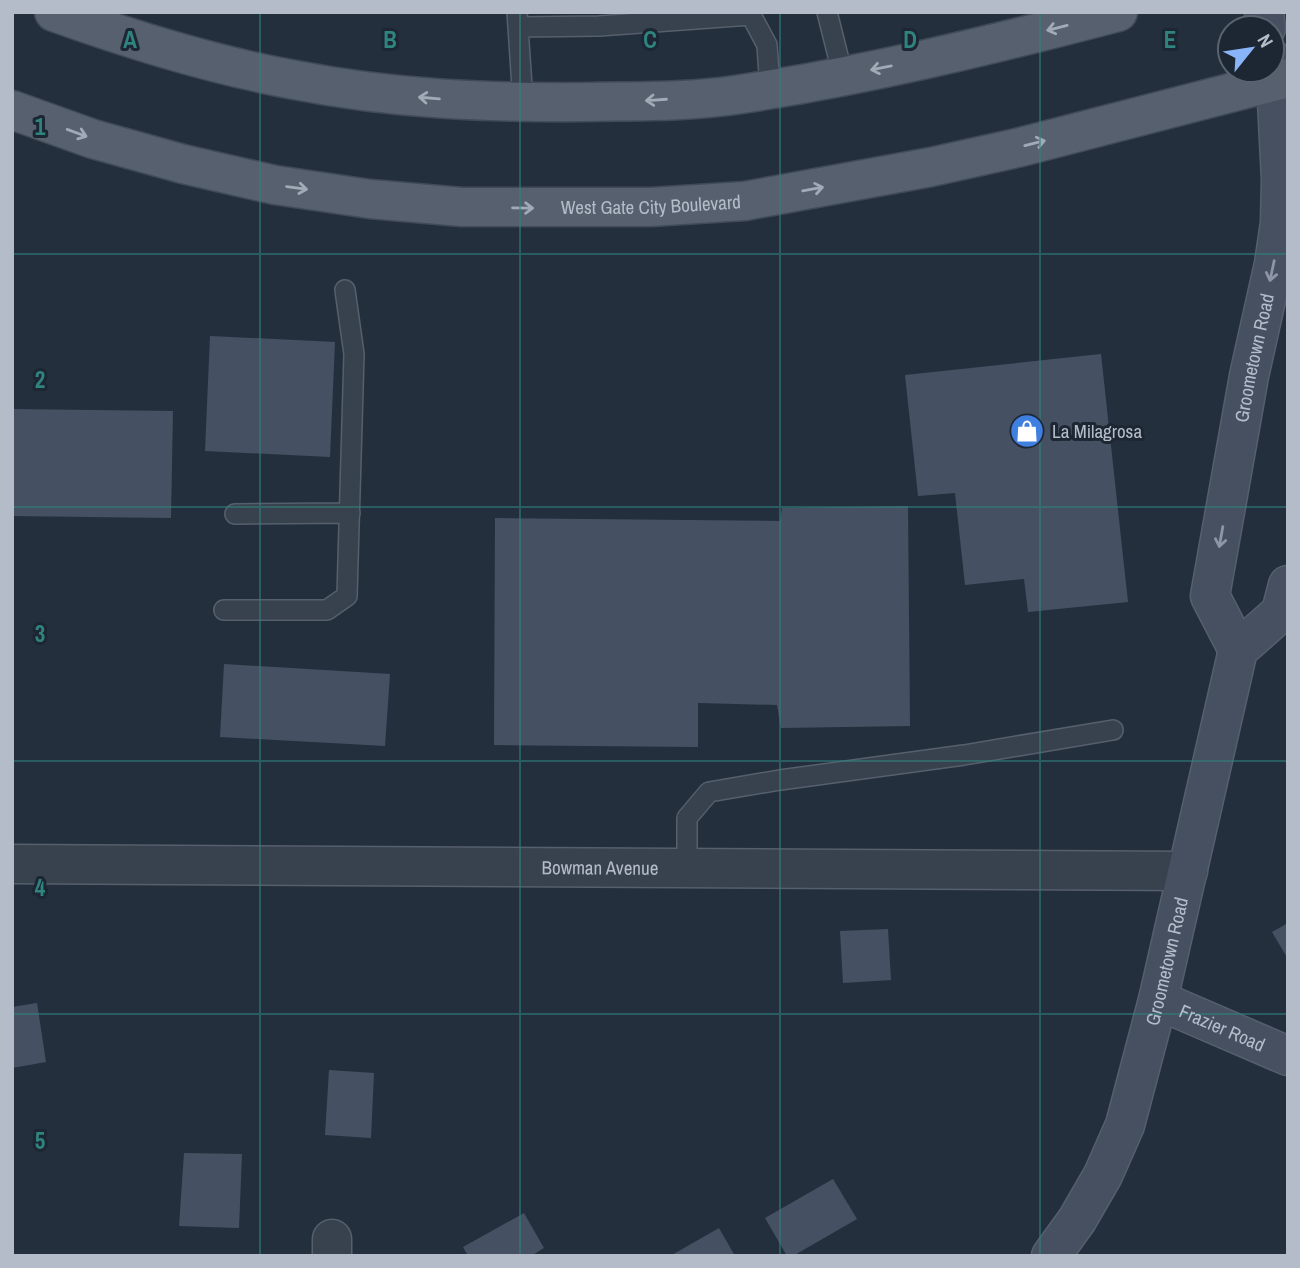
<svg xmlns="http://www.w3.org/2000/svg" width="1300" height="1268" font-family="'Archivo Narrow',sans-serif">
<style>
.building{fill:#455162}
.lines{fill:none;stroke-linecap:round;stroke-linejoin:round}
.lane-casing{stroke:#565f6c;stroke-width:22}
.street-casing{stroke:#565f6c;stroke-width:41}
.secondary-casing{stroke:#565f6c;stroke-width:41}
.primary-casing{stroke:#414a57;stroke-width:41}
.lane{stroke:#38414e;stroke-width:19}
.street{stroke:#38414e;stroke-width:38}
.secondary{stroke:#465061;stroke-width:38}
.primary{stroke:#56606e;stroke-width:38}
.oneway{stroke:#a1aab7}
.oneway2{stroke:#8e96a5}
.grid{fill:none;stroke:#308480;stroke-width:2;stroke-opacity:0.55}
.labels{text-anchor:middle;stroke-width:6;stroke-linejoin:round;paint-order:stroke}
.street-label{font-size:19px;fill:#b4bcc9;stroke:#1d2633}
.poi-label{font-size:19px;fill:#b4bcc9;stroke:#1d2633;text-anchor:start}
.grid-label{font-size:23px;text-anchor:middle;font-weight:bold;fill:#308480;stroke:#1d2633;stroke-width:6;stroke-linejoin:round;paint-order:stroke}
</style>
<rect width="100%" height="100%" fill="#242f3e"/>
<path class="building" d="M 210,336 L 335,342 L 330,457 L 205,451 Z
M 1101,354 L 1128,602 L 1028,612 L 1024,579 L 965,585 L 955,493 L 918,496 L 905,375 Z
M 12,409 L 173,411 L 171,518 L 12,516 Z
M 908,506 L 910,726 L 781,728 L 777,705 L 698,703 L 698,747 L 494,745 L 495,518 L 780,521 L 782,508 Z
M 224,664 L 390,674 L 385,746 L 220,737 Z
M 1288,923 L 1288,959 L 1272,932 Z
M 888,929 L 891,980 L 843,983 L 840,931 Z
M 37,1003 L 46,1062 L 12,1068 L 12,1007 Z
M 329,1070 L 374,1073 L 371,1138 L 325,1135 Z
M 184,1153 L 242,1154 L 239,1228 L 179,1226 Z
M 833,1179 L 857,1219 L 793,1256 L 787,1256 L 765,1218 Z
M 524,1213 L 544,1248 L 531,1256 L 468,1256 L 463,1247 Z
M 719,1228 L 735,1256 L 670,1256 Z"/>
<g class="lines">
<g class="lane-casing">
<path id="lane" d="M 517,12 L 523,102
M 827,12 L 843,76
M 518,27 L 599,26 L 751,15 L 767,45 L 770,89
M 235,514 L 350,513
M 224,610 L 327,610 L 347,596 L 354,354 L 345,290
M 687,869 L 687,818 L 709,792 L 780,780 L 964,755 L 1113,730"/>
</g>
<g class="street-casing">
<g id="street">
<path id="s1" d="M 12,864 L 1188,871"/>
<path d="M 332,1239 L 332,1256"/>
</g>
</g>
<g class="secondary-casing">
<g id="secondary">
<path d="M 1264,12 L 1266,28"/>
<path id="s2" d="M 1238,650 L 1210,596 L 1249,376 L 1274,264 L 1280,223 L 1281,180 L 1276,81 L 1272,59"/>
<path id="s3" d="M 1158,1000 L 1288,1056"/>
<path id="s4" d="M 1051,1256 L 1077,1220 L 1103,1175 L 1125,1125 L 1158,1000 L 1238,650 L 1281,612 L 1288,585"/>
</g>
</g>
<g class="primary-casing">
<g id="primary">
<path d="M 54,12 C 132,40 212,65 295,80 C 392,99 489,103 588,102 C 636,101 687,102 735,95 C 864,76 992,45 1118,12"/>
<path id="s5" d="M 12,110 L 93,139 L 183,164 L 275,185 L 370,199 L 462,207 L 651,207 L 745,201 L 931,167 L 1021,147 L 1288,78"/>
</g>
</g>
<use href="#lane" class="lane"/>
<use href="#street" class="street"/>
<use href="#secondary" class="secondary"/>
<use href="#primary" class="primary"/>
</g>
<defs><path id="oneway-shaft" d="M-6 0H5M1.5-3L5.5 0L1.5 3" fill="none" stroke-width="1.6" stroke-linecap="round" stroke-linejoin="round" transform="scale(1.75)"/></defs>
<g class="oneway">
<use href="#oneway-shaft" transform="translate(1057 28) rotate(166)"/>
<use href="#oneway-shaft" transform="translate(881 68) rotate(169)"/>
<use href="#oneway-shaft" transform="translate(429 98) rotate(-175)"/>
<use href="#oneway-shaft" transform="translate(656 100) rotate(176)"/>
<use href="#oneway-shaft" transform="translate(77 133) rotate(20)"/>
<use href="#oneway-shaft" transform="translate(1035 143) rotate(-14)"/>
<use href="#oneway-shaft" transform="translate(297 188) rotate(8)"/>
<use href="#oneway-shaft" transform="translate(813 189) rotate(-10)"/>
<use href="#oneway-shaft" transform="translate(523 208) rotate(1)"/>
</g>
<g class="oneway2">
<use href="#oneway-shaft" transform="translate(1272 271) rotate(102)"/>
<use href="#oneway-shaft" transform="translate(1221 537) rotate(100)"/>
</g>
<path class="grid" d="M 260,12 L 260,1256M 520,12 L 520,1256M 780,12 L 780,1256M 1040,12 L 1040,1256M 12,254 L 1288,254M 12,507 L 1288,507M 12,761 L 1288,761M 12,1014 L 1288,1014"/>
<defs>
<g id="shop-disc" transform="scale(1.75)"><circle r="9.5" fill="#3f7fe0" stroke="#1d2633"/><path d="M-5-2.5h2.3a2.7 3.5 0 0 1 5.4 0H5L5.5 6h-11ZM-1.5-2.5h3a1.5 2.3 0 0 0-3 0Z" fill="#fff"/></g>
</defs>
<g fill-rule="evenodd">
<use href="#shop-disc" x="1027" y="431"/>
</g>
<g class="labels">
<g class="street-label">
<text dy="7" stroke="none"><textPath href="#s5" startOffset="651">West Gate City Boulevard</textPath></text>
<text dy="7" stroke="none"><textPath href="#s2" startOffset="303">Groometown Road</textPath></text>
<text dy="7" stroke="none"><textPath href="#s1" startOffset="588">Bowman Avenue</textPath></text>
<text dy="7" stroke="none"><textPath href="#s4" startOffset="320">Groometown Road</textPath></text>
<text dy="7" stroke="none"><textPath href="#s3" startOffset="70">Frazier Road</textPath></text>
</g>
<g class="poi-label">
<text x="1052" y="438">La Milagrosa</text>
</g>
</g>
<g class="grid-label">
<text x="130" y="48">A</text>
<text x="390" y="48">B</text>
<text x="650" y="48">C</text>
<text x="910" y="48">D</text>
<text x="1170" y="48">E</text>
<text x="40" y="135">1</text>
<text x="40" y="388">2</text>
<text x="40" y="642">3</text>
<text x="40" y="896">4</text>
<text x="40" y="1149">5</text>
</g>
<rect width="1300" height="1268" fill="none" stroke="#b4bcc9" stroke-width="28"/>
<g transform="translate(1251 49) rotate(60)"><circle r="33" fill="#1d2633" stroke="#59626f" stroke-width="2"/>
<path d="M0-5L12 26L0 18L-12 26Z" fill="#8ab4f8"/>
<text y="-10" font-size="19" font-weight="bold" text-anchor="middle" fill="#b4bcc9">N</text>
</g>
</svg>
